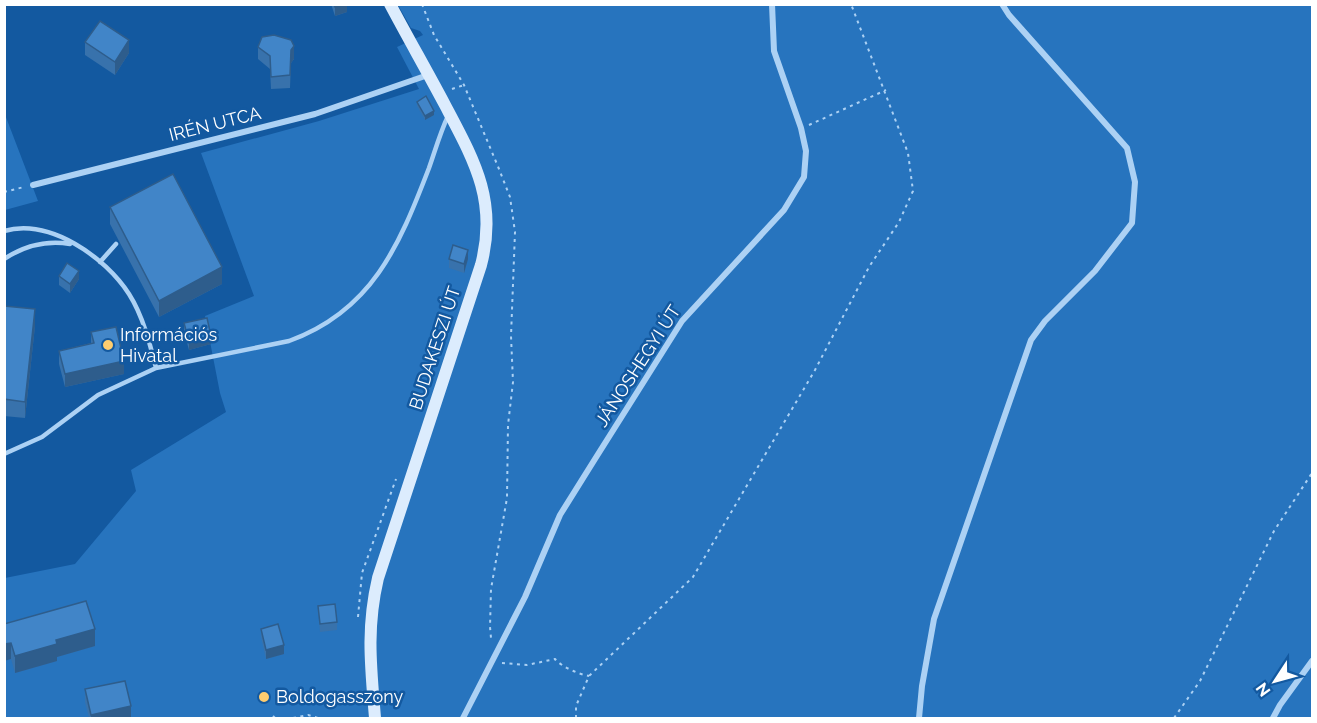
<svg xmlns="http://www.w3.org/2000/svg" width="1317" height="723" font-family="Raleway,sans-serif">
<style>
.green{fill:#2774be}
.lines{fill:none;stroke-linecap:round;stroke-linejoin:round}
.path{stroke:#acd1f4;stroke-width:2;stroke-dasharray:3 4.5;stroke-linecap:butt}
.service{stroke:#acd1f4;stroke-width:4.5}
.minor{stroke:#acd1f4;stroke-width:6}
.secondary{stroke:#dcecfd;stroke-width:12}
.wall{fill:#3872ac}
.shaded-wall{fill:#2e5d8c}
.building{fill:#4185c8;stroke:#2e5d8c;stroke-width:1.5}
.poi-dot{fill:#ffcd6f;stroke:#1359a0;stroke-width:2}
.labels{text-anchor:middle;stroke-width:5;stroke-linejoin:round;paint-order:stroke}
.street-label{font-size:18px;fill:#fff;stroke:#1359a0}
.poi-label{font-size:18px;fill:#fff;stroke:#1359a0;text-anchor:start}
</style>
<rect width="100%" height="100%" fill="#1359a0"/>
<path class="green" d="M 398,5 L 1312,5 L 1312,718 L 5,718 L 5,578 L 75,564 L 136,491 L 131,470 L 226,412 L 220,393 L 205,316 L 254,296 L 201,153 L 319,121 L 419,89 L 397,47 L 423,35 L 420,31 L 411,28 Z
M 4,112 L 38,201 L 5,210 L 4,210 Z"/>
<g class="lines">
<path class="path" d="M 422,4 L 434,35 L 464,85 L 499,169 L 510,197 L 515,232 L 511,336 L 513,382 L 508,425 L 507,498 L 491,589 L 490,627 L 491,638
M 452,89 L 464,85
M 809,125 L 886,90
M 4,192 L 24,187
M 358,617 L 362,573 L 396,479
M 502,663 L 527,665 L 555,659 C 562,667 578,674 589,676
M 273,716 L 275,718
M 293,718 L 308,715 L 318,718
M 576,718 L 576,706 L 589,676 L 693,577 L 815,370 L 869,267 L 899,222 L 913,191 L 908,153 L 851,4
M 1174,718 L 1200,681 L 1274,531 L 1312,473"/>
<path class="service" d="M 4,231 C 50,218 105,257 129,294 C 143,316 150,344 156,368
M 4,259 C 24,246 46,240 70,244
M 100,262 L 116,244
M 4,454 L 42,437 L 98,395 L 156,368 L 289,341 C 372,311 399,246 429,168 C 435,151 440,133 448,116"/>
<path class="minor" d="M 33,185 L 315,114 L 428,75
M 463,718 L 525,597 L 560,515 L 595,459 L 682,321 L 784,210 L 804,177 L 806,151 L 801,128 L 774,51 L 772,4
M 919,718 L 922,686 L 934,619 L 1031,340 L 1045,321 L 1095,271 L 1132,223 L 1135,182 L 1127,148 L 1009,15 L 1002,4
M 1273,718 L 1280,705 L 1312,661"/>
<path class="secondary" d="M 375,718 C 371,668 366,629 378,578 L 481,265 C 498,201 474,160 445,105 C 427,71 408,38 390,4"/>
</g>
<path class="wall" d="M 331,4 L 347,4 L 347,12 L 335,16 Z
M 85,42 L 129,53 L 115,75 L 85,55 Z
M 258,47 L 294,59 L 291,63 L 290,88 L 271,89 L 270,69 L 258,59 Z
M 417,102 L 434,115 L 425,120 L 417,106 Z
M 110,207 L 222,284 L 159,317 L 110,224 Z
M 449,259 L 468,259 L 464,273 L 449,268 Z
M 59,276 L 79,279 L 70,293 L 59,285 Z
M 4,306 L 35,326 L 25,418 L 4,416 Z
M 184,323 L 211,344 L 189,350 L 184,332 Z
M 91,332 L 124,374 L 65,387 L 59,364 L 59,351 L 91,343 Z
M 318,606 L 337,622 L 337,630 L 320,632 Z
M 4,624 L 95,646 L 57,657 L 57,661 L 15,673 L 11,659 Z
M 261,629 L 284,654 L 266,659 L 261,637 Z
M 85,689 L 131,718 L 89,718 L 85,702 Z"/>
<path class="shaded-wall" d="M 344,4 L 347,4 L 347,12 L 335,16 L 335,7 Z
M 129,40 L 129,53 L 115,75 L 115,62 Z
M 294,46 L 294,59 L 291,63 L 290,88 L 291,50 Z
M 434,111 L 434,115 L 425,120 L 425,116 Z
M 468,250 L 468,259 L 464,273 L 464,264 Z
M 222,267 L 222,284 L 159,317 L 159,301 Z
M 79,271 L 79,279 L 70,293 L 70,284 Z
M 35,309 L 35,326 L 25,418 L 25,402 Z
M 211,336 L 211,344 L 189,350 L 189,341 Z
M 124,361 L 124,374 L 65,387 L 65,374 Z
M 95,629 L 95,646 L 57,657 L 57,661 L 15,673 L 15,656 L 56,640 Z
M 11,643 L 11,659 L 4,661 L 4,644 Z
M 284,645 L 284,654 L 266,659 L 266,650 Z
M 131,706 L 131,718 L 91,718 L 91,715 Z"/>
<path class="building" d="M 334,4 L 344,4 L 335,7 Z
M 100,21 L 129,40 L 115,62 L 85,42 Z
M 274,35 L 291,40 L 294,46 L 291,50 L 290,75 L 271,77 L 270,56 L 258,47 L 262,37 Z
M 426,96 L 434,111 L 425,116 L 417,102 Z
M 173,174 L 222,267 L 159,301 L 110,207 Z
M 453,245 L 468,250 L 464,264 L 449,259 Z
M 67,263 L 79,271 L 70,284 L 59,276 Z
M 4,306 L 35,309 L 25,402 L 4,399 Z
M 207,318 L 211,336 L 189,341 L 184,323 Z
M 116,327 L 124,361 L 65,374 L 59,351 L 94,343 L 91,332 Z
M 86,601 L 95,629 L 56,640 L 57,644 L 15,656 L 11,643 L 4,644 L 4,624 Z
M 335,604 L 337,622 L 320,624 L 318,606 Z
M 278,624 L 284,645 L 266,650 L 261,629 Z
M 125,681 L 131,706 L 91,715 L 85,689 Z"/>
<g class="poi-dot">
<circle cx="108" cy="345" r="6"/>
<circle cx="264" cy="697" r="6"/>
</g>
<g class="labels">
<g class="street-label">
<text transform="translate(215 124) rotate(-14)" y="6">IRÉN UTCA</text>
<text transform="translate(435 348) rotate(-72)" y="6">BUDAKESZI ÚT</text>
<text transform="translate(638 366) rotate(-57)" y="6">JÁNOSHEGYI ÚT</text>
</g>
<g class="poi-label">
<text x="120" y="341">Információs<tspan x="120" dy="21">Hivatal</tspan></text>
<text x="276" y="703">Boldogasszony</text>
</g>
</g>
<rect width="1317" height="723" fill="none" stroke="#ffffff" stroke-width="12"/>
<g transform="translate(1275 681) rotate(234)" stroke="#1359a0" stroke-width="4.5" paint-order="stroke">
<path d="M0-4.5L10 22L0 15L-10 22Z" fill="#ffffff"/>
<text y="-9" font-size="16" font-weight="bold" text-anchor="middle" fill="#ffffff">N</text>
</g>
</svg>
